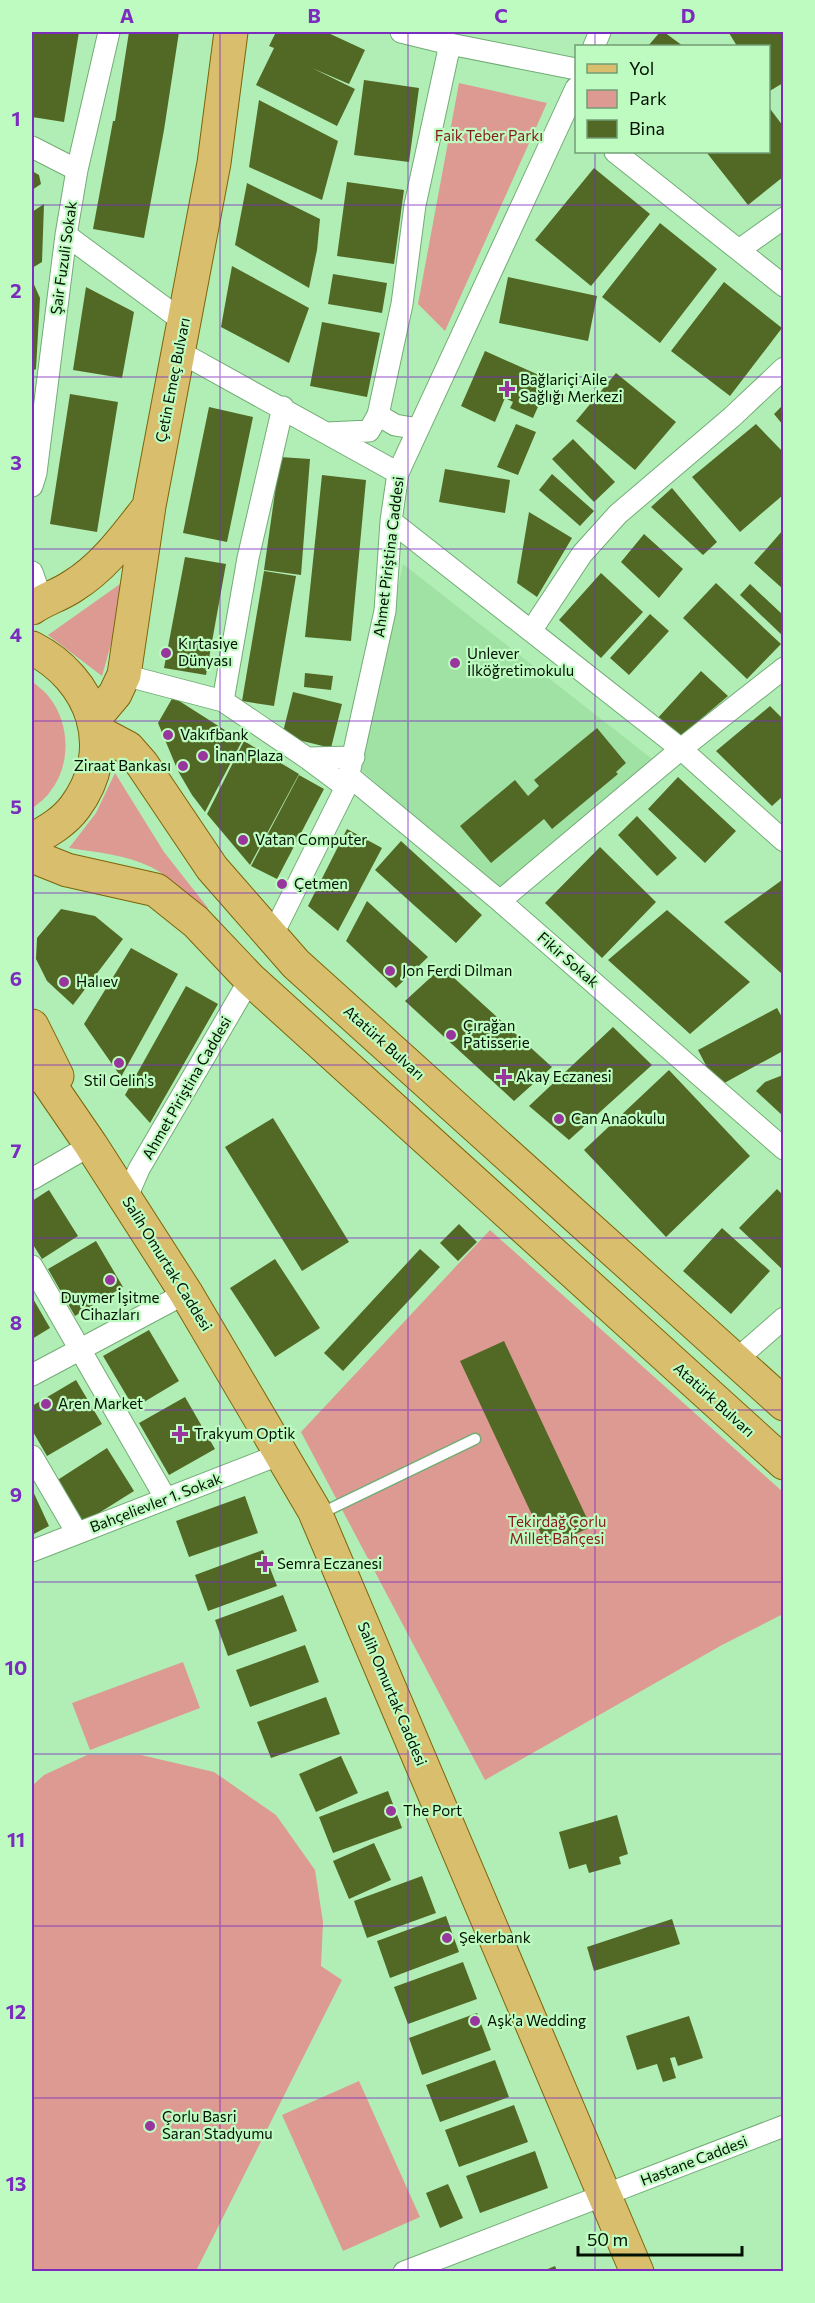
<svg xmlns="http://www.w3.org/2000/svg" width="815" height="2303" font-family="Commissioner,sans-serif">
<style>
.built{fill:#a0e1a4}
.green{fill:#dc9a93}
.building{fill:#526925}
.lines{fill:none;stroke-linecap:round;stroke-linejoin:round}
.service-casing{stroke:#72ac76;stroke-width:13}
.minor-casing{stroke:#72ac76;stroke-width:23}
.primary-casing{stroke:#7d6508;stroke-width:35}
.service{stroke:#fff;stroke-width:10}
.minor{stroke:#fff;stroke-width:21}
.primary{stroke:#d9be6d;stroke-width:33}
.grid{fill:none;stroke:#7b2cbf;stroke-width:1.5;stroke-opacity:0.55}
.poi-dot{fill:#98369d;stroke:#befbc1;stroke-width:2}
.labels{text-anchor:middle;stroke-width:4.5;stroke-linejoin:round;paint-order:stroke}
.park-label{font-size:15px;fill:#87191a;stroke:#befbc1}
.street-label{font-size:15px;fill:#001001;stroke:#befbc1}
.poi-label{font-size:15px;fill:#001001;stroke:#befbc1;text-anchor:start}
.neatline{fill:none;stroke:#7b2cbf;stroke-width:2}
.grid-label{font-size:20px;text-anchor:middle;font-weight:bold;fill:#7b2cbf}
</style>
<rect width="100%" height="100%" fill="#b1eeb5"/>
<path class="built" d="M 403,564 L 656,762 L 499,893 L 359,768 Z"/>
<path class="green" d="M 459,83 L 547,103 L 445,331 L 418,304 Z
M 130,577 L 102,676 L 48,635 Z
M 32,681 C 37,686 45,691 49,697 C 71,724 71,767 49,793 C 45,799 37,804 32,809 Z
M 115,773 L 164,852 L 208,908 L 206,910 C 189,896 171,877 151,867 C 127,855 95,852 69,848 L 96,813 Z
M 490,1230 L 783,1492 L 783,1614 L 722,1645 L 485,1780 L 301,1432 Z
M 183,1662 L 200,1708 L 90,1750 L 72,1703 Z
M 87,1755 L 141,1755 L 214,1772 L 276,1815 L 315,1870 L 323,1922 L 321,1966 L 342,1980 L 196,2271 L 32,2271 L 32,1786 L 44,1775 Z
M 359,2081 L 420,2217 L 343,2251 L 282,2115 Z"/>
<path class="building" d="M 32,32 L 79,32 L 64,122 L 32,117 Z
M 129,32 L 179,32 L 164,130 L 144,238 L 93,229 L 113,121 L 115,121 Z
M 276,32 L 326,32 L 365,50 L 349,84 L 312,68 L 355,89 L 337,126 L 256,85 L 274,48 L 269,46 Z
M 660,32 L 664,32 L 683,46 L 648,46 Z
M 733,32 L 783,32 L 783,83 L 768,92 L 768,46 L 737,46 L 729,33 Z
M 364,80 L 419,88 L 409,162 L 354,155 Z
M 259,100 L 338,141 L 322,200 L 249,167 Z
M 768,106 L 783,126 L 783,177 L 748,205 L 707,153 L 768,152 Z
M 594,168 L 650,214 L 591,286 L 535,240 Z
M 32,171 L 39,175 L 41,184 L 32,190 Z
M 347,182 L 404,190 L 394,264 L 337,256 Z
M 247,183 L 320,219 L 317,250 L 309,288 L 235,245 Z
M 44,204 L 42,262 L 32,268 L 32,212 Z
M 660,223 L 717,269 L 660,343 L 602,297 Z
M 232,266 L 309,308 L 289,363 L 221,327 Z
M 333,274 L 387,283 L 382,313 L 328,304 Z
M 508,277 L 597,296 L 588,341 L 499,323 Z
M 32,280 L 40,298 L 36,369 L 32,371 Z
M 724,282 L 782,328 L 730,396 L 671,351 Z
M 86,287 L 134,312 L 122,378 L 73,370 Z
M 322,322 L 380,333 L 367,397 L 310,386 Z
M 485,351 L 550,380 L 533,418 L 510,408 L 513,402 L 505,398 L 495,422 L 461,406 Z
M 616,373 L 676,422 L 635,470 L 576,421 Z
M 70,394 L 118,402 L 97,532 L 50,524 Z
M 783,405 L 783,425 L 774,414 Z
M 209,407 L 253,417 L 227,542 L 183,533 Z
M 516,424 L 536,432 L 518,475 L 497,467 Z
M 756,424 L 783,452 L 783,495 L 740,532 L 692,477 Z
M 573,439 L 615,482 L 594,502 L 552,459 Z
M 280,457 L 310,459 L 301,575 L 264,570 Z
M 445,469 L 510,480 L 505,513 L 439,502 Z
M 552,474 L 594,511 L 580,526 L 539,490 Z
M 322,475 L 366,480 L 351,641 L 305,637 Z
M 672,488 L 717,542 L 703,555 L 651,507 Z
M 529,512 L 572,538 L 537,597 L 517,583 Z
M 783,530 L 783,589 L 754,563 Z
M 644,534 L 683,569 L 659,598 L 621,562 Z
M 185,557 L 226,564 L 206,675 L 164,668 Z
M 264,571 L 296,576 L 274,706 L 242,701 Z
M 601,573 L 643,612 L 601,658 L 559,620 Z
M 716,583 L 781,644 L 747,679 L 683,618 Z
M 750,584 L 783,615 L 783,636 L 740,595 Z
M 650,614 L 669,631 L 629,675 L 610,658 Z
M 701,671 L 728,696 L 676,740 L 655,721 Z
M 305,673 L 333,676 L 331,690 L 304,687 Z
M 293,692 L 342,704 L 331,748 L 282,736 Z
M 173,697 L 242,741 L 205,812 L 192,795 L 178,771 L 158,723 Z
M 770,706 L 783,719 L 783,796 L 772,806 L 716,751 Z
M 597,728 L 626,763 L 616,772 L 618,774 L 552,829 L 544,819 L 491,863 L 460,826 L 515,780 L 528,796 L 539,786 L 534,780 Z
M 244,741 L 299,774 L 250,865 L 207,814 Z
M 299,775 L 324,789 L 277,879 L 251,866 Z
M 678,777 L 736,831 L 705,863 L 648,809 Z
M 637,816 L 677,858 L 657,876 L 618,835 Z
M 347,829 L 382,848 L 338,931 L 308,906 Z
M 401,841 L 482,915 L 456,943 L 375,870 Z
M 600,847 L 656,902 L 602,958 L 545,903 Z
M 782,880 L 783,882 L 782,974 L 724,922 Z
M 367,901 L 428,957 L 396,988 L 346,941 Z
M 61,909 L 95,916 L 123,939 L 73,1005 L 47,981 L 36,959 L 37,938 Z
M 667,910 L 750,982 L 690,1034 L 608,960 Z
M 131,948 L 178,974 L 121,1077 L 84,1024 Z
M 442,967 L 552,1067 L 514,1101 L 405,1001 Z
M 186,986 L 218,1004 L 150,1123 L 125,1095 Z
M 777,1008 L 783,1019 L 783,1051 L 717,1087 L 698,1050 Z
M 613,1027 L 652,1065 L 569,1140 L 529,1106 Z
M 669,1070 L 750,1156 L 666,1237 L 584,1150 Z
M 783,1075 L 783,1116 L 756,1091 L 765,1082 Z
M 273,1118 L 349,1242 L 302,1271 L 225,1147 Z
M 777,1189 L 783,1195 L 783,1270 L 739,1228 Z
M 49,1190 L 78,1236 L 42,1259 L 32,1243 L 32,1201 Z
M 459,1224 L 477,1242 L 458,1261 L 440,1243 Z
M 722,1228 L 770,1271 L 731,1314 L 683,1271 Z
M 96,1241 L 123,1287 L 75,1316 L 48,1269 Z
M 420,1249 L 440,1267 L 343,1371 L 324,1353 Z
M 275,1259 L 320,1328 L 275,1357 L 230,1288 Z
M 32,1297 L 50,1328 L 32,1339 Z
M 149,1330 L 179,1381 L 134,1408 L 103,1356 Z
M 504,1341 L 591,1527 L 547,1547 L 460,1361 Z
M 76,1380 L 102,1424 L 47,1456 L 32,1430 L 32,1406 Z
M 185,1397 L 215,1449 L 169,1475 L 139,1423 Z
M 107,1448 L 134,1491 L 83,1523 L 56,1481 Z
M 32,1489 L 49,1526 L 32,1535 Z
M 245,1496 L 258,1533 L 189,1557 L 176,1521 Z
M 263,1550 L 277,1586 L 208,1611 L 195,1575 Z
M 283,1595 L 297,1631 L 228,1656 L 215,1620 Z
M 305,1645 L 319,1682 L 250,1707 L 236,1670 Z
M 326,1697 L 340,1734 L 271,1758 L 257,1722 Z
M 341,1756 L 358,1793 L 316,1812 L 299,1774 Z
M 388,1791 L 402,1828 L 333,1853 L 319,1817 Z
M 617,1815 L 628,1854 L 619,1857 L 621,1864 L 589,1873 L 586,1864 L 569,1869 L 559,1832 Z
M 374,1843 L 391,1880 L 349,1899 L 333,1861 Z
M 422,1876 L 436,1913 L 367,1938 L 354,1901 Z
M 446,1916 L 459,1952 L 390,1978 L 377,1941 Z
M 672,1919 L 680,1944 L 594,1971 L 587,1947 Z
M 463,1962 L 477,1999 L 408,2024 L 394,1987 Z
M 477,2013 L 491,2050 L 422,2075 L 409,2038 Z
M 689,2016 L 703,2058 L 678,2066 L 675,2057 L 670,2058 L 676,2078 L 663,2082 L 657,2064 L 637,2070 L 626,2036 Z
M 495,2060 L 509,2097 L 440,2122 L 426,2085 Z
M 514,2105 L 528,2142 L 459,2167 L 445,2130 Z
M 535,2151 L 548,2188 L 480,2213 L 466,2176 Z
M 448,2184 L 463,2218 L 440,2228 L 426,2193 Z
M 555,2266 L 557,2271 L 543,2271 Z"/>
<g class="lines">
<g class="service-casing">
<path id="service" d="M 330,1509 L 475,1439"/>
</g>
<g class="minor-casing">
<path id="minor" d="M 401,32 L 450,44 L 576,69
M 594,46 L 600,32
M 32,147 L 77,170
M 615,152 L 784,286
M 66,235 L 184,322
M 739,250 L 784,218
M 178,351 L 398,473
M 418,429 L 395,425 L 378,415 L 402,304 L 415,205 L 450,44
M 327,433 L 369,431 L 378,415
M 32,486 L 36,473 L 66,235 L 77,170 L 109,32
M 391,521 L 681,749 L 784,841
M 32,572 L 42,601
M 531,631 L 582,554 L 618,514 L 732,417 L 784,368
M 124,675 L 223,701 L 307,758 L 354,757
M 223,701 L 248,558 L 283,407
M 307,758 L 346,787
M 349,776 L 500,901 L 784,1149
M 500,901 L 681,749 L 784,668
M 272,936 L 346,787 L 385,611 L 391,521 L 398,473 L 576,88
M 32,1179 L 91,1145
M 126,1199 L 139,1169 L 250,979
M 32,1266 L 166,1499
M 736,1360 L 784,1318
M 32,1375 L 186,1293
M 32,1456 L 77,1533
M 32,1551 L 281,1454
M 404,2272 L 784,2126"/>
</g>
<g class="primary-casing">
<path id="primary" d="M 32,608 C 45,599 60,595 73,586 C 104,567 126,536 148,508
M 32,648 C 93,679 118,749 75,807 C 64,822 48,831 32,840
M 94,719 L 115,694 L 124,675 L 149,506 L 214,163 L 231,32
M 96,731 L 128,748 L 142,764 L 212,868 L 296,964 L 784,1404
M 32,856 L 67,870 L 156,890 L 196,922 L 250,979 L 784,1463
M 32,1026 L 57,1076
M 32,1059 L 91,1145 L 186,1293 L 314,1510 L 637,2272"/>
</g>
<use href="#service" class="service"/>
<use href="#minor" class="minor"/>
<use href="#primary" class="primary"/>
</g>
<path class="grid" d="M 220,32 L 220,2272M 408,32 L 408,2272M 595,32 L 595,46M 595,152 L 595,2272M 32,205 L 784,205M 32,377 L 784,377M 32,549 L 784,549M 32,721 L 784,721M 32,893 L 784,893M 32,1065 L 784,1065M 32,1238 L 784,1238M 32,1410 L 784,1410M 32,1582 L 784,1582M 32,1754 L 784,1754M 32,1926 L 784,1926M 32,2098 L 784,2098"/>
<g class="poi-dot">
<path d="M504 380h6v6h6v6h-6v6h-6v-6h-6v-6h6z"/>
<circle cx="166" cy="653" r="6"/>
<circle cx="455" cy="663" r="6"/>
<circle cx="168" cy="735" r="6"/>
<circle cx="203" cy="756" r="6"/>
<circle cx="183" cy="766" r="6"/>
<circle cx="243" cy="840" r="6"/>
<circle cx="282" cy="884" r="6"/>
<circle cx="390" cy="971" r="6"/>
<circle cx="64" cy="982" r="6"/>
<circle cx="451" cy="1035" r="6"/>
<circle cx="119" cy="1063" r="6"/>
<path d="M501 1068h6v6h6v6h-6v6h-6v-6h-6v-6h6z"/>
<circle cx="559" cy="1119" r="6"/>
<circle cx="110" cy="1280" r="6"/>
<circle cx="46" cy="1404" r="6"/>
<path d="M177 1425h6v6h6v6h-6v6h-6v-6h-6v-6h6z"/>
<path d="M262 1555h6v6h6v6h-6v6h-6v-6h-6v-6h6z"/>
<circle cx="391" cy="1811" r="6"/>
<circle cx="447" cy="1938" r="6"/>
<circle cx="475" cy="2021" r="6"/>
<circle cx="150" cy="2126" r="6"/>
</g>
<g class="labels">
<g class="park-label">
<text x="489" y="141">Faik Teber Parkı</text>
<text x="557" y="1527">Tekirdağ Çorlu<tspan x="557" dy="17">Millet Bahçesi</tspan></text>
</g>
<g class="street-label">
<text transform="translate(64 258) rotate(-82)" y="5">Şair Fuzuli Sokak</text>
<text transform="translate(173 380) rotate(-79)" y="5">Çetin Emeç Bulvarı</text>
<text transform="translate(389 557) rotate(-83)" y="5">Ahmet Piriştina Caddesi</text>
<text transform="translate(568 960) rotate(41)" y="5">Fikir Sokak</text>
<text transform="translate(384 1043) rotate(42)" y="5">Atatürk Bulvarı</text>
<text transform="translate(187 1088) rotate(-60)" y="5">Ahmet Piriştina Caddesi</text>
<text transform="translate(167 1264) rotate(58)" y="5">Salih Omurtak Caddesi</text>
<text transform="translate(714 1400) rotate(42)" y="5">Atatürk Bulvarı</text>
<text transform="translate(156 1503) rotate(-21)" y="5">Bahçelievler 1. Sokak</text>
<text transform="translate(392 1694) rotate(67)" y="5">Salih Omurtak Caddesi</text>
<text transform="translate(694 2161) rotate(-21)" y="5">Hastane Caddesi</text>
</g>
<g class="poi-label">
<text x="520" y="385">Bağlariçi Aile<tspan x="520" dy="17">Sağlığı Merkezi</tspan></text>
<text x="178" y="649">Kırtasiye<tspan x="178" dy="17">Dünyası</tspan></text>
<text x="467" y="659">Unlever<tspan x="467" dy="17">İlköğretimokulu</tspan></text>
<text x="180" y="740">Vakıfbank</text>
<text x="215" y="761">İnan Plaza</text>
<text x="171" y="771" text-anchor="end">Ziraat Bankası</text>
<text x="255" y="845">Vatan Computer</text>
<text x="294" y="889">Çetmen</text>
<text x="402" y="976">Jon Ferdi Dilman</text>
<text x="76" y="987">Halıev</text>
<text x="463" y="1031">Çırağan<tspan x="463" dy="17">Patisserie</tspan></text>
<text x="516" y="1082">Akay Eczanesi</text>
<text x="119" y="1086" text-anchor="middle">Stil Gelin's</text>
<text x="571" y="1124">Can Anaokulu</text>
<text x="110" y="1303" text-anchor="middle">Duymer İşitme<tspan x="110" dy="17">Cihazları</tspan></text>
<text x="58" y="1409">Aren Market</text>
<text x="194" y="1439">Trakyum Optik</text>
<text x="277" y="1569">Semra Eczanesi</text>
<text x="403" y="1816">The Port</text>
<text x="459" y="1943">Şekerbank</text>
<text x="487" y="2026">Aşk'a Wedding</text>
<text x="162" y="2122">Çorlu Basri<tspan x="162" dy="17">Saran Stadyumu</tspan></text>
</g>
</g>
<rect width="815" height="2303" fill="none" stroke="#befbc1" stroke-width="66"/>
<rect x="575" y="45" width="195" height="108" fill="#befbc1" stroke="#729d74" stroke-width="1.5"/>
<rect x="587" y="64" width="30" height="9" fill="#d9be6d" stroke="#729d74" stroke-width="1.5"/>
<text x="629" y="75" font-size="18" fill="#001001">Yol</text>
<rect x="587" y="90" width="30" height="18" fill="#dc9a93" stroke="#729d74" stroke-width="1.5"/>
<text x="629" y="105" font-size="18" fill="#001001">Park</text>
<rect x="587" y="120" width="30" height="18" fill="#526925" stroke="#729d74" stroke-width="1.5"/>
<text x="629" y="135" font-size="18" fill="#001001">Bina</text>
<path d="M578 2246v9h164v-9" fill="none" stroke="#001001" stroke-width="3"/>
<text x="587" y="2246" font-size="18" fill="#001001" stroke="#befbc1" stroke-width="4.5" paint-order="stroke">50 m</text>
<rect x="33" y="33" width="749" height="2237" class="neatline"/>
<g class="grid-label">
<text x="127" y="23">A</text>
<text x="314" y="23">B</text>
<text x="501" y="23">C</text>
<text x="688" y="23">D</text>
<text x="16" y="126">1</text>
<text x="16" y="298">2</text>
<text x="16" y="470">3</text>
<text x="16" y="642">4</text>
<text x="16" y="814">5</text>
<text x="16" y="986">6</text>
<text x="16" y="1158">7</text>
<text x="16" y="1330">8</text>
<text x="16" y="1502">9</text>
<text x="16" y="1675">10</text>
<text x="16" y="1847">11</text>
<text x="16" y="2019">12</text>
<text x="16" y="2191">13</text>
</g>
</svg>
